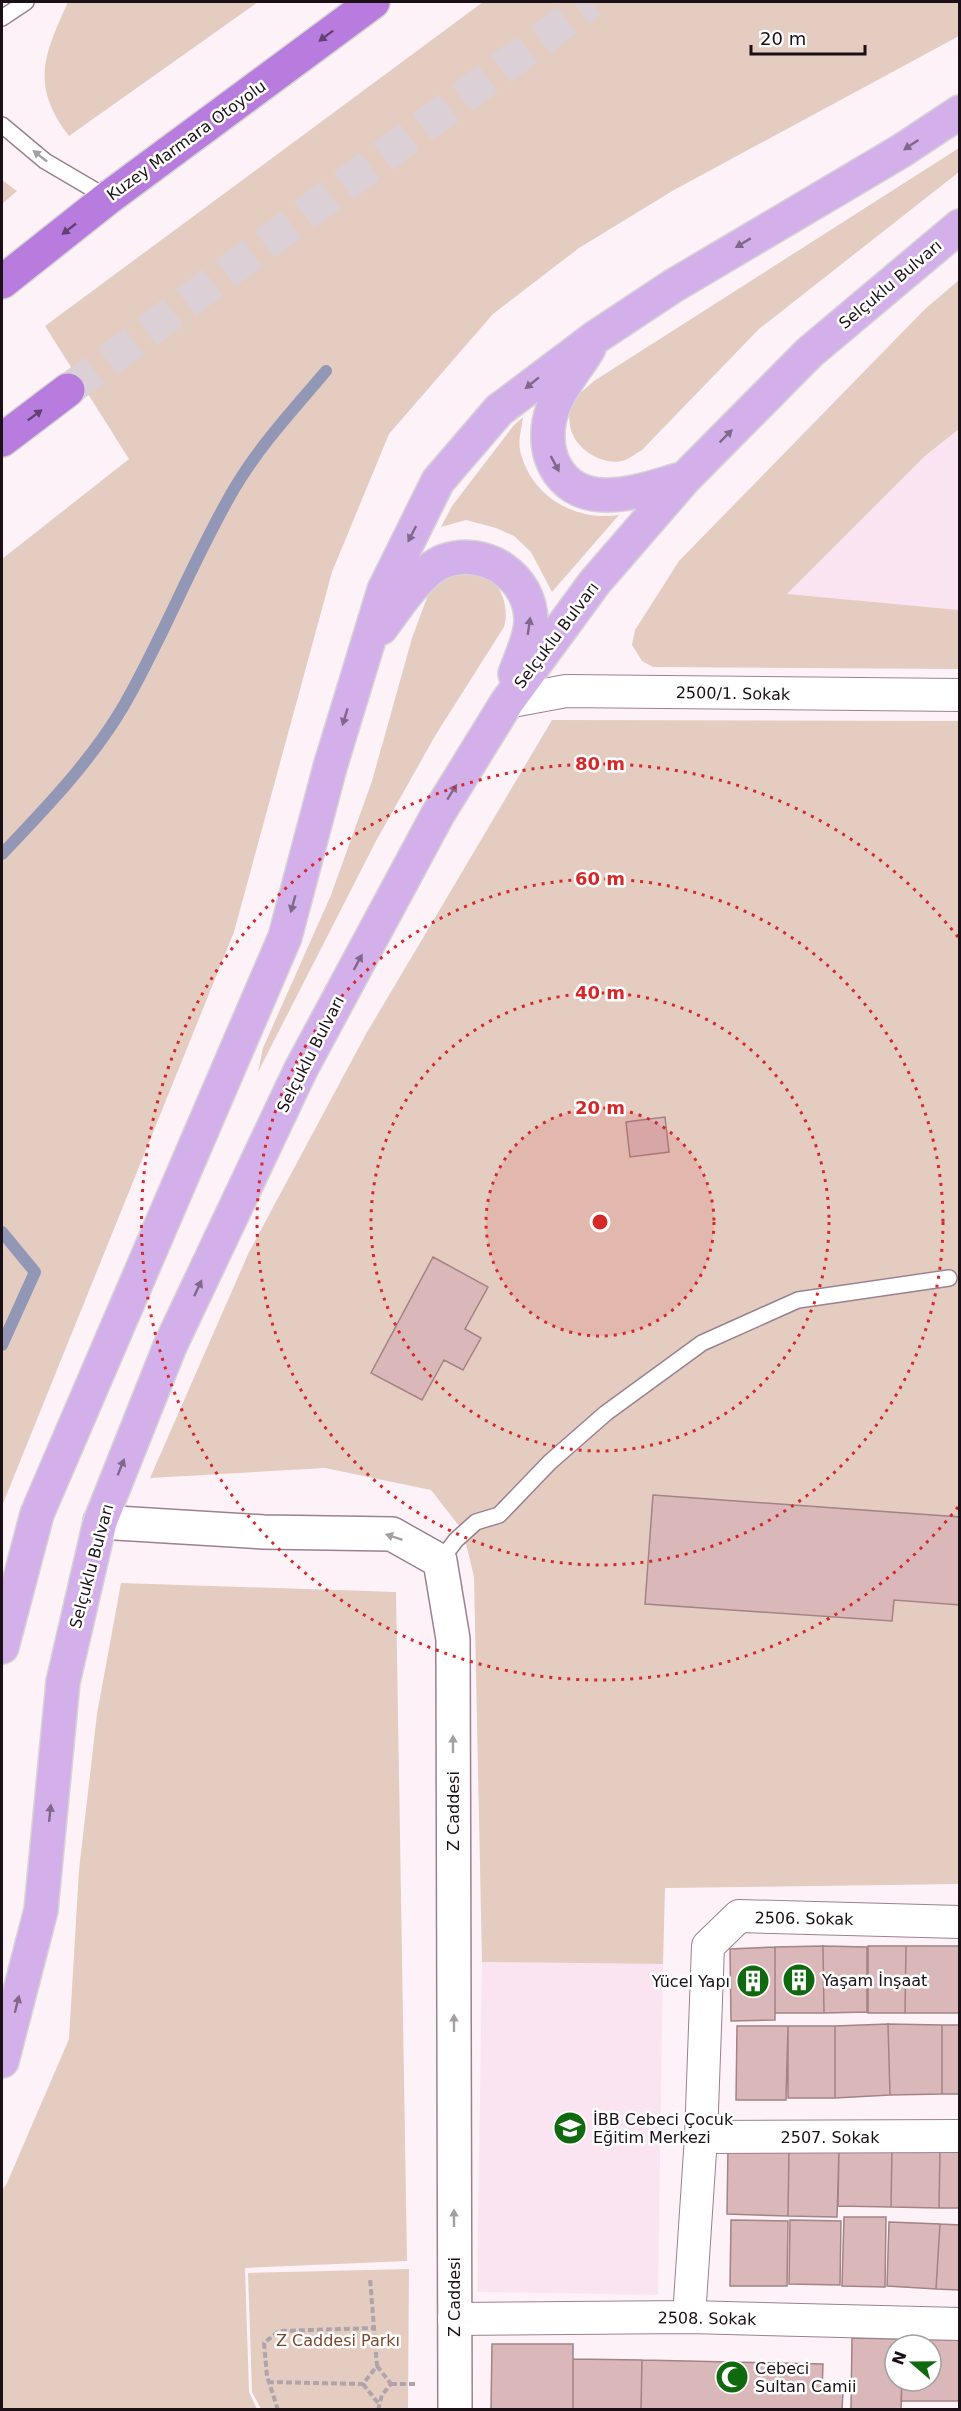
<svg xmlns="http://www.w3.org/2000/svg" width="961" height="2411" font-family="'DejaVu Sans',sans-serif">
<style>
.built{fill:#fbe4f1}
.green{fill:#e4ccc1}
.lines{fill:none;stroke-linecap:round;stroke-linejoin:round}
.stream{stroke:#9397b6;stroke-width:12}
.building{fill:#dab8b9;stroke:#a38384;stroke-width:1.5}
.motorway-tunnel{stroke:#dcd0d7;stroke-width:33;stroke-dasharray:33 16;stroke-linecap:butt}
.service-casing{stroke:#9b8090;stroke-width:18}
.minor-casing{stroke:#9b8090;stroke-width:34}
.tertiary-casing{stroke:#9b8090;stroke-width:36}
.primary-casing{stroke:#d6d4d5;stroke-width:36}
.motorway-casing{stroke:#d6d4d5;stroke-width:36}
.path{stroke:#b0a4ab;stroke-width:4;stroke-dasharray:6 3;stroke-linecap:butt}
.service{stroke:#fff;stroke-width:15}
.minor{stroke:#fff;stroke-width:32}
.tertiary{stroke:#fff;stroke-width:33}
.primary{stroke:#d4b0eb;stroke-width:33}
.motorway{stroke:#b77cdd;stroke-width:33}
.oneway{fill:#614170}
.oneway2{fill:#80688b}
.oneway3{fill:#a39fa2}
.ring{fill:none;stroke:#d62828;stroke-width:3;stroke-dasharray:3 6}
.labels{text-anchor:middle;stroke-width:5;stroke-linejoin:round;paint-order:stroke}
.street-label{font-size:16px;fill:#1a1016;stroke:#fff}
.poi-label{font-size:16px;fill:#1a1016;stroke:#fff;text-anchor:start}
.park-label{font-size:16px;fill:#794830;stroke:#fff}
.centre{fill:#d62828;stroke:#fff;stroke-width:3}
.ring-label{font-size:18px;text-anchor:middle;font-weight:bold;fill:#d62828;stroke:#fff;stroke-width:5;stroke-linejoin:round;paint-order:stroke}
</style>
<rect width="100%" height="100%" fill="#fef2f9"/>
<path class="built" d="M 959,429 L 959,610 L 786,595 L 925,456 Z
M 482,1962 L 663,1964 L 658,2295 L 477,2292 Z"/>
<path class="green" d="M 68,2 L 258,2 L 69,136 C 30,85 44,55 68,2 Z
M 483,2 L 959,2 L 959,36 L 674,190 L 579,248 L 493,314 L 389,434 L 332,572 L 234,932 L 2,1506 L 2,559 L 129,459 L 45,326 Z
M 959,148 L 959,172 L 759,329 L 642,450 C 636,453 631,458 625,460 C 607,467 580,452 573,435 C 568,425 569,413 570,402 L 594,381 Z
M 2,180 L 17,191 L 2,204 Z
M 959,280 L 959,429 L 925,456 L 787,594 L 959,610 L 959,669 L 653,667 L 642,661 L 632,645 L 635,630 L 679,561 L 925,309 Z
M 523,417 C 522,427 518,440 520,450 C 530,495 574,522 619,515 L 552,592 L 531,552 L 514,536 L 496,528 L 466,520 L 441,527 L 452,506 L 514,425 Z
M 450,572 C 459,572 470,570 479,572 C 501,579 510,608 504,627 L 435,736 L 376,841 L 258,1072 L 263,1048 L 331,895 L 372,781 L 412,638 L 428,595 L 435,584 Z
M 552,720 L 959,721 L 959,1884 L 665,1888 L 663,1964 L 482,1962 L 474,1577 L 463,1531 L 431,1490 L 325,1468 L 150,1478 L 249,1252 L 366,1034 Z
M 121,1583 L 396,1592 L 407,2261 L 245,2268 L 249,2392 L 257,2409 L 2,2409 L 2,2190 L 7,2183 L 69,2039 L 79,1870 L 97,1714 Z
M 409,2269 L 408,2409 L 261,2409 L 252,2392 L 248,2273 Z"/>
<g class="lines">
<path class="stream" d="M 2,854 C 45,809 91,761 123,707 C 164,636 193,559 234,489 C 260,445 294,409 326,371
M 2,1232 L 35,1272 L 2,1345"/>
</g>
<path class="building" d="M 665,1117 L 669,1152 L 630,1157 L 626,1122 Z
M 433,1257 L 488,1287 L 465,1329 L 481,1338 L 463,1370 L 444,1360 L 422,1400 L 371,1373 Z
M 653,1495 L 960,1517 L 960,1605 L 894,1600 L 892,1621 L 645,1604 Z
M 823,1946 L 824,2013 L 775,2013 L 775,1947 Z
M 823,1946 L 867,1947 L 867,2012 L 824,2013 Z
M 868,1946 L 906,1946 L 905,2013 L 868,2013 Z
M 906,1946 L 960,1946 L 960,2013 L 905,2013 Z
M 775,1947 L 775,2020 L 731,2021 L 730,1949 Z
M 888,2024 L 890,2095 L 835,2098 L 835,2026 Z
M 888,2024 L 942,2025 L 942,2094 L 890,2095 Z
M 942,2025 L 960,2025 L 960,2094 L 942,2094 Z
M 737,2026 L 788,2026 L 786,2100 L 736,2100 Z
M 788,2026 L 835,2026 L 835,2098 L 788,2098 Z
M 728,2147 L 789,2148 L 788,2216 L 727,2214 Z
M 789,2148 L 839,2149 L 837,2217 L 788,2216 Z
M 839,2149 L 892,2150 L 891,2207 L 838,2206 Z
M 892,2150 L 940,2151 L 939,2208 L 891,2207 Z
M 940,2151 L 960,2151 L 960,2208 L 939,2208 Z
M 844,2217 L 886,2217 L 885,2287 L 842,2286 Z
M 731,2220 L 788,2221 L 787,2286 L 730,2286 Z
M 790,2220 L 841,2221 L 840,2285 L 789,2284 Z
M 889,2222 L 940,2224 L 936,2289 L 887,2286 Z
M 940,2224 L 960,2225 L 960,2290 L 936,2289 Z
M 852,2338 L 902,2339 L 902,2345 L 895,2345 L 895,2381 L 902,2381 L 901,2409 L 851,2409 Z
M 902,2339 L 960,2340 L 960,2401 L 901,2401 L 902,2381 L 931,2381 L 931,2345 L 902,2345 Z
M 492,2344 L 573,2344 L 573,2410 L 491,2410 Z
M 573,2359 L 642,2360 L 641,2410 L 573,2410 Z
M 642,2360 L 823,2364 L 822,2391 L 843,2392 L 842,2410 L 641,2410 Z"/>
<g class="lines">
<path class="motorway-tunnel" d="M 68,390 L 591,2"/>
<g class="service-casing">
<path id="service" d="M 2,18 L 26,2
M 2,125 L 45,161 L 108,198
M 440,1561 L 456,1540 L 476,1522 L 499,1515 L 550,1462 L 606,1413 L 702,1343 L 798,1300 L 949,1278"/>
</g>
<g class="minor-casing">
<path id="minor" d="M 507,702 L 566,691 L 960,695
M 701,2137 L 960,2136
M 689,2317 L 701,2137 L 708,1946 L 739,1916 L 960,1922
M 454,2319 L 689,2317 L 960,2324"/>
</g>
<g class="tertiary-casing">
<path id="tertiary" d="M 100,1522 L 264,1532 L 392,1534 L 440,1561 L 453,1639 L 455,2410"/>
</g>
<g class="primary-casing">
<path id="primary" d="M 589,348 C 578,367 560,387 553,408 C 538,448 556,494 604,495 C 631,496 659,485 685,478
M 381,628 C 396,608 420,570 444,561 C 485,546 531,577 531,621 C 531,637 520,659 515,674
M 2,1647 L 37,1514 L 285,937 L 330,767 L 384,590 L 438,481 L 499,410 L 596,337 L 673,286 L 901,151 L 960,112
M 2,2061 L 41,1910 L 63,1682 L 100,1522 L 170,1346 L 301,1069 L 438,814 L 507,702 L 595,582 L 685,478 L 810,352 L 960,226"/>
</g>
<g class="motorway-casing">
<path id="motorway" d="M 2,282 L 108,198 L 373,2
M 2,440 L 68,390"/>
</g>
<path class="path" d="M 377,2366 L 391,2384
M 268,2382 L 363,2384 L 377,2366 L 370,2278
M 363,2384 L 378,2403
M 391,2384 L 418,2384
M 278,2410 L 267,2376 L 264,2343 L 279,2331 L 373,2328
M 378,2410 L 382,2395 L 391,2384"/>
<use href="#service" class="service"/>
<use href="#minor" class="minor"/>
<use href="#tertiary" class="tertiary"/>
<use href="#primary" class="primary"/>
<use href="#motorway" class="motorway"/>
</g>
<defs><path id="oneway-solid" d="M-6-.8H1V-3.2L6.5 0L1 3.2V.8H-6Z" transform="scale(1.5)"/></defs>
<g class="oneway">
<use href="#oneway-solid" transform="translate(326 36) rotate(143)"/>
<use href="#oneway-solid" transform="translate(69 229) rotate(142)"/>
<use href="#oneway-solid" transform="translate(35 415) rotate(-37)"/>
</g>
<g class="oneway2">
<use href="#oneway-solid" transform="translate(911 145) rotate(146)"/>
<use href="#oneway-solid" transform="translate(743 243) rotate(149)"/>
<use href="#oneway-solid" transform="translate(532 383) rotate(141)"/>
<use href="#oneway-solid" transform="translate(726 436) rotate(-45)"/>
<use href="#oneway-solid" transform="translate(555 464) rotate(62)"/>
<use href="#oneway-solid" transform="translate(412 534) rotate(117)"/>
<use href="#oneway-solid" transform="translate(529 626) rotate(-82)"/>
<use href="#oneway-solid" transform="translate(345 717) rotate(107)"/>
<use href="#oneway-solid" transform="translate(452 792) rotate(-58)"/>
<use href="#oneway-solid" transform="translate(293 904) rotate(105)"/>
<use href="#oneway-solid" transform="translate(358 962) rotate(-62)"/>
<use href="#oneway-solid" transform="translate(198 1288) rotate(-65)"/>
<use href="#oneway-solid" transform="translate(121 1467) rotate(-68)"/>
<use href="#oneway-solid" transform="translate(50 1813) rotate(-84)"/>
<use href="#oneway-solid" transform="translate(17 2004) rotate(-76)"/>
</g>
<g class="oneway3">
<use href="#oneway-solid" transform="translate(40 156) rotate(-142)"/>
<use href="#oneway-solid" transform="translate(394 1537) rotate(-162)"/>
<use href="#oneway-solid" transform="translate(453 1744) rotate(-90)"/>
<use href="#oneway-solid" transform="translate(454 2023) rotate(-90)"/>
<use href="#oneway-solid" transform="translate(454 2218) rotate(-90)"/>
</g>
<circle cx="600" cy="1222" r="114" fill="#d62828" fill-opacity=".12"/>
<g class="ring">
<circle cx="600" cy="1222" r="114"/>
<circle cx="600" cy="1222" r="229"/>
<circle cx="600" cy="1222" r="343"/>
<path d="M958 1507A458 458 0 1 1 958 937"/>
</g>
<defs>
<g id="building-disc" transform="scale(1.725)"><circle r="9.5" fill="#11690f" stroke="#fff"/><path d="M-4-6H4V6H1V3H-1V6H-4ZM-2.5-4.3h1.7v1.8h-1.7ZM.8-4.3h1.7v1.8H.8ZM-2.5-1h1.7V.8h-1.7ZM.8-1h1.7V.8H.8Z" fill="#fff"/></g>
<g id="school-disc" transform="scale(1.725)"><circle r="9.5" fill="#11690f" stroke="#fff"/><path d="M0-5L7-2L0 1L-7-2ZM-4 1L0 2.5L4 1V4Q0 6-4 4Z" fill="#fff"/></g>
<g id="mosque-disc" transform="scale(1.725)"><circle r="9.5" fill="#11690f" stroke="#fff"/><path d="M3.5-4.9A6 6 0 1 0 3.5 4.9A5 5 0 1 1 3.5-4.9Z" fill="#fff"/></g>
</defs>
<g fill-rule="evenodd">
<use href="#building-disc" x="799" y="1980"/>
<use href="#building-disc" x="753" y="1981"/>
<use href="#school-disc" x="570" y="2128"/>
<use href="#mosque-disc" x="732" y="2377"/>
</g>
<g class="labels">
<g class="street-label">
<text transform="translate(186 140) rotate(-36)" y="6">Kuzey Marmara Otoyolu</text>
<text transform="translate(890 284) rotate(-40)" y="6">Selçuklu Bulvarı</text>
<text transform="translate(556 635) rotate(-53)" y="6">Selçuklu Bulvarı</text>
<text transform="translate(733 693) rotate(1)" y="6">2500/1. Sokak</text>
<text transform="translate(310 1054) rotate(-63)" y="6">Selçuklu Bulvarı</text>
<text transform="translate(91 1566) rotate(-75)" y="6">Selçuklu Bulvarı</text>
<text transform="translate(453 1811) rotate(-90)" y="6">Z Caddesi</text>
<text transform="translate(804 1918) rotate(1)" y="6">2506. Sokak</text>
<text x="830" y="2143">2507. Sokak</text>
<text transform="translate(454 2297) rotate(-90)" y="6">Z Caddesi</text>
<text transform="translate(707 2318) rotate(1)" y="6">2508. Sokak</text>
</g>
<g class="poi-label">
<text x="822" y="1986">Yaşam İnşaat</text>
<text x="730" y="1987" text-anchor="end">Yücel Yapı</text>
<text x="593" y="2125">İBB Cebeci Çocuk<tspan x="593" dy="18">Eğitim Merkezi</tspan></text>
<text x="755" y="2374">Cebeci<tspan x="755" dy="18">Sultan Camii</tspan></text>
</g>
<g class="park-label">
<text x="338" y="2346">Z Caddesi Parkı</text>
</g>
</g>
<circle cx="600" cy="1222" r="9" class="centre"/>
<g class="ring-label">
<text x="600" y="770">80 m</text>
<text x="600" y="885">60 m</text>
<text x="600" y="999">40 m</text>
<text x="600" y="1114">20 m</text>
</g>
<rect width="961" height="2411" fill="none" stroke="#1a1016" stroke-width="6"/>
<g transform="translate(913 2363) rotate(290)"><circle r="28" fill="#ffffff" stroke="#a39fa2" stroke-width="1.5"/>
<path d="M0-4.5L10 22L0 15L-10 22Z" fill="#11690f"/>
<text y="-9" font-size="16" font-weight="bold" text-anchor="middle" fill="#1a1016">N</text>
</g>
<path d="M751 45v9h114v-9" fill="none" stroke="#1a1016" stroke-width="3"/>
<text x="760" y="45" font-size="18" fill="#1a1016" stroke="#ffffff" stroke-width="4.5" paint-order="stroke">20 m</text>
</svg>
